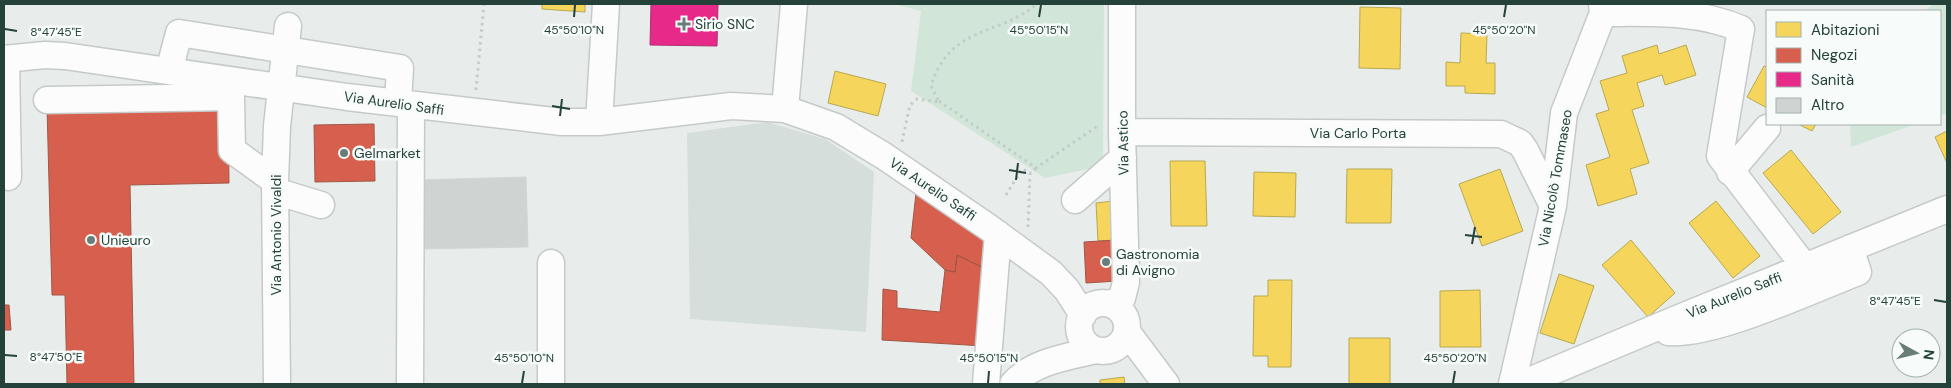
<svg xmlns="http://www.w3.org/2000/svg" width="1951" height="388" font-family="'DM Sans',sans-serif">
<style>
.built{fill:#d6dedb}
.green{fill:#d1e6d8}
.homes{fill:#f6d55c;stroke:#b7a952}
.shops{fill:#d6604d;stroke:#a15747}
.health{fill:#e7298a;stroke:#ac3072}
.building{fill:#cfd4d2;stroke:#d1d6d4}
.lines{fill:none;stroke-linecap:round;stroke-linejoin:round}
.minor-casing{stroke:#c5cac8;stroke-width:29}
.path{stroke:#c3ccca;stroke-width:3;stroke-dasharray:2.5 4;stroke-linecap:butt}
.minor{stroke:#fcfcfc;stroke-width:26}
.ticks{fill:none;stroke:#24423a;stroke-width:2}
.poi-dot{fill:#697e78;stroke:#f7fbf9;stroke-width:2}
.labels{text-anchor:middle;stroke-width:5;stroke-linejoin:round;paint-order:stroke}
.poi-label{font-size:14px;fill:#24423a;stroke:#f7fbf9;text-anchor:start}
.street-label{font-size:14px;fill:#24423a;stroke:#f7fbf9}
.ticks-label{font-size:12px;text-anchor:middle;fill:#24423a;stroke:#f7fbf9;stroke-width:5;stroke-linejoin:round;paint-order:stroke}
</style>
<rect width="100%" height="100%" fill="#e8edeb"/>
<path class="built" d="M 767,122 L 825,139 L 874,172 L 866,332 L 690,319 L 687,133 Z"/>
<path class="green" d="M 894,4 L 1104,4 L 1103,166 L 1045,178 L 911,91 L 921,11 Z
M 1934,4 L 1947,4 L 1947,113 L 1940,116 L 1940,11 L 1924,11 Z
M 1850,124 L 1916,124 L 1851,147 Z"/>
<path class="homes" d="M 542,4 L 585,4 L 585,12 L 542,9 Z
M 1360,7 L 1401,8 L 1400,69 L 1359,68 Z
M 1461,33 L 1487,34 L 1486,63 L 1495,63 L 1495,94 L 1465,93 L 1465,86 L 1446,86 L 1446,62 L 1460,63 Z
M 1657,45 L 1659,54 L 1686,45 L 1696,75 L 1665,85 L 1662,75 L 1637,83 L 1644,106 L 1632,110 L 1649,163 L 1630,169 L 1637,194 L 1598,206 L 1586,165 L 1610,157 L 1596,114 L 1609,110 L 1600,81 L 1627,73 L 1622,56 Z
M 1764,66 L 1767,67 L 1767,108 L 1747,97 Z
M 835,71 L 886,84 L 878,116 L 828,103 Z
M 1798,124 L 1816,124 L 1812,131 Z
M 1947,131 L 1947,163 L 1935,137 Z
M 1791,150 L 1841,212 L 1813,234 L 1763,173 Z
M 1170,161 L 1205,161 L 1207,226 L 1171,226 Z
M 1347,169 L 1392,169 L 1391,223 L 1346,223 Z
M 1500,169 L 1523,231 L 1482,246 L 1459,184 Z
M 1254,172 L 1296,173 L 1295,217 L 1253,216 Z
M 1113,201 L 1116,240 L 1098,241 L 1096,203 Z
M 1716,201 L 1760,256 L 1733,278 L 1689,223 Z
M 1631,240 L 1675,293 L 1648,317 L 1602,265 Z
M 1559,274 L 1594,286 L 1574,344 L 1540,333 Z
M 1268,280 L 1292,280 L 1291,367 L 1268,367 L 1268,356 L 1253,356 L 1254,296 L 1268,296 Z
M 1480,290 L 1481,347 L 1440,347 L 1440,291 Z
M 1349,338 L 1390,338 L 1390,384 L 1349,384 Z
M 1124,377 L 1125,384 L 1100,384 L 1100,380 Z"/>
<path class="shops" d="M 228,102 L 229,183 L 130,185 L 134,384 L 67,384 L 65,295 L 52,295 L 47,107 Z
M 374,124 L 375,181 L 315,182 L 314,125 Z
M 916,193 L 938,209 L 942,205 L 993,245 L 990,271 L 957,255 L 955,272 L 945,270 L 911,238 Z
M 1116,240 L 1118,281 L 1086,283 L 1084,242 Z
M 957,255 L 990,271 L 984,346 L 882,340 L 883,289 L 897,291 L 897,308 L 940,312 L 945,270 L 955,272 Z
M 4,305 L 9,305 L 11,330 L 4,330 Z"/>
<path class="health" d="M 651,4 L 718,4 L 717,46 L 650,45 Z"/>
<path class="building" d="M 526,177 L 528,247 L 419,249 L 417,180 Z"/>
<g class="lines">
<g class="minor-casing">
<path id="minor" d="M 1603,13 C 1648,13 1698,10 1741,29 L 1720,156 L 1805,267
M 4,59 L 45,55 L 65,56 L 347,97 L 562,122 L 599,122 L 731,106 L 785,109 L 836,127 L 884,156 L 988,227 L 1051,273 L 1067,290 L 1083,315
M 6,59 L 8,177
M 169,71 L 179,33 L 400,68 L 398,103
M 47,100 L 231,97 L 232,150 L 275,181
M 785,109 L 794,4
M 599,122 L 606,4
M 1122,132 L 1501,134 L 1520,143 L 1525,150 L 1553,206
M 1730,172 L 1767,128
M 275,191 L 321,205
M 1075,200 L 1123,158
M 551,263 L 551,384
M1079 327a24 24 0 1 1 48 0a24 24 0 1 1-48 0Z
M 1111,304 L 1122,298 L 1126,282 L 1122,132 L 1122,4
M 1127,332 L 1166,384
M 1668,332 C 1714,336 1811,290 1858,272 L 1850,248
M 277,384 L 275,181 L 277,126 L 288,26
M 410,384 L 411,105
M 986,384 L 998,234
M 1013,384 C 1033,361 1068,357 1096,350
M 1512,384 L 1553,206 L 1564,113 L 1603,13 L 1602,4
M 1522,384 L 1679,318 L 1947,209"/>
</g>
<path class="path" d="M 476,90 L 484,4
M 939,101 L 1036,168 L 1099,125
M 902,142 L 910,105 L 917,99 L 939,102 L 931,86 C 950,25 997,37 1037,4
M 1006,195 L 1022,169 L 1031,173
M 1028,227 L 1030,174 L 1036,168"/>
<use href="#minor" class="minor"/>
</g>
<path class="ticks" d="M 574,17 L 575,5M 1039,17 L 1041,5M 1504,17 L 1506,5M 5,29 L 17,31M 552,106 L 570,109M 560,116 L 562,99M 1009,170 L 1026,173M 1016,180 L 1018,163M 1465,235 L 1482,237M 1472,244 L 1475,227M 1934,300 L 1946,302M 5,355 L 17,356M 522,383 L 524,371M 988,383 L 989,371M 1453,383 L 1455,371"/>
<g class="poi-dot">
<path d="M681.5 16.5h5v5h5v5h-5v5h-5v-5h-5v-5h5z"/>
<circle cx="344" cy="153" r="5"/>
<circle cx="91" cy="240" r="5"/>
<circle cx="1106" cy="262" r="5"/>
</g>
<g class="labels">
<g class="poi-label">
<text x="695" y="29">Sirio SNC</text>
<text x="354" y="158">Gelmarket</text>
<text x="101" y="245">Unieuro</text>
<text x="1116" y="259">Gastronomia<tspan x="1116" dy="16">di Avigno</tspan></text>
</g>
<g class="street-label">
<text transform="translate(394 103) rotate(8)" y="5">Via Aurelio Saffi</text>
<text x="1358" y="138">Via Carlo Porta</text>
<text transform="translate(1123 143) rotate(-91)" y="5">Via Astico</text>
<text transform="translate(1555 178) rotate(-80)" y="5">Via Nicolò Tommaseo</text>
<text transform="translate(933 189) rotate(34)" y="5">Via Aurelio Saffi</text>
<text transform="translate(276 235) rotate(-90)" y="5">Via Antonio Vivaldi</text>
<text transform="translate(1734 295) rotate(-22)" y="5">Via Aurelio Saffi</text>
</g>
</g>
<g class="ticks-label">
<text x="574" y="34">45°50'10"N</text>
<text x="1039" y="34">45°50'15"N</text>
<text x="1504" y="34">45°50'20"N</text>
<text x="56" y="36">8°47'45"E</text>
<text x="1895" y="305">8°47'45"E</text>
<text x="56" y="361">8°47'50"E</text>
<text x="524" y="362">45°50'10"N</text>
<text x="989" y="362">45°50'15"N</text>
<text x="1455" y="362">45°50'20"N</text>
</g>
<rect width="1951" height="388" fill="none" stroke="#24423a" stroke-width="10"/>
<rect x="1766" y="10" width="175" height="115" fill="#f7fbf9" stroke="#a3b1ad"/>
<rect x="1776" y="22" width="25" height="15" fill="#f6d55c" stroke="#a3b1ad"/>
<text x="1811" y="35" font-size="15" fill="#24423a">Abitazioni</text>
<rect x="1776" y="48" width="25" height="15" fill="#d6604d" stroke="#a3b1ad"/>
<text x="1811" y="60" font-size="15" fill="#24423a">Negozi</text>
<rect x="1776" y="72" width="25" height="15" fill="#e7298a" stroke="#a3b1ad"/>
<text x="1811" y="85" font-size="15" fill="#24423a">Sanità</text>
<rect x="1776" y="98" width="25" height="15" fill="#cfd4d2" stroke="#a3b1ad"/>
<text x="1811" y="110" font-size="15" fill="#24423a">Altro</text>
<g transform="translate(1916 353) rotate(98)"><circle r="24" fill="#f7fbf9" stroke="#a3b1ad"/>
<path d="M0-4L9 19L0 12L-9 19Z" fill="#697e78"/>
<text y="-8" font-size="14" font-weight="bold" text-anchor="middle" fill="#24423a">N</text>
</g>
</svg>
